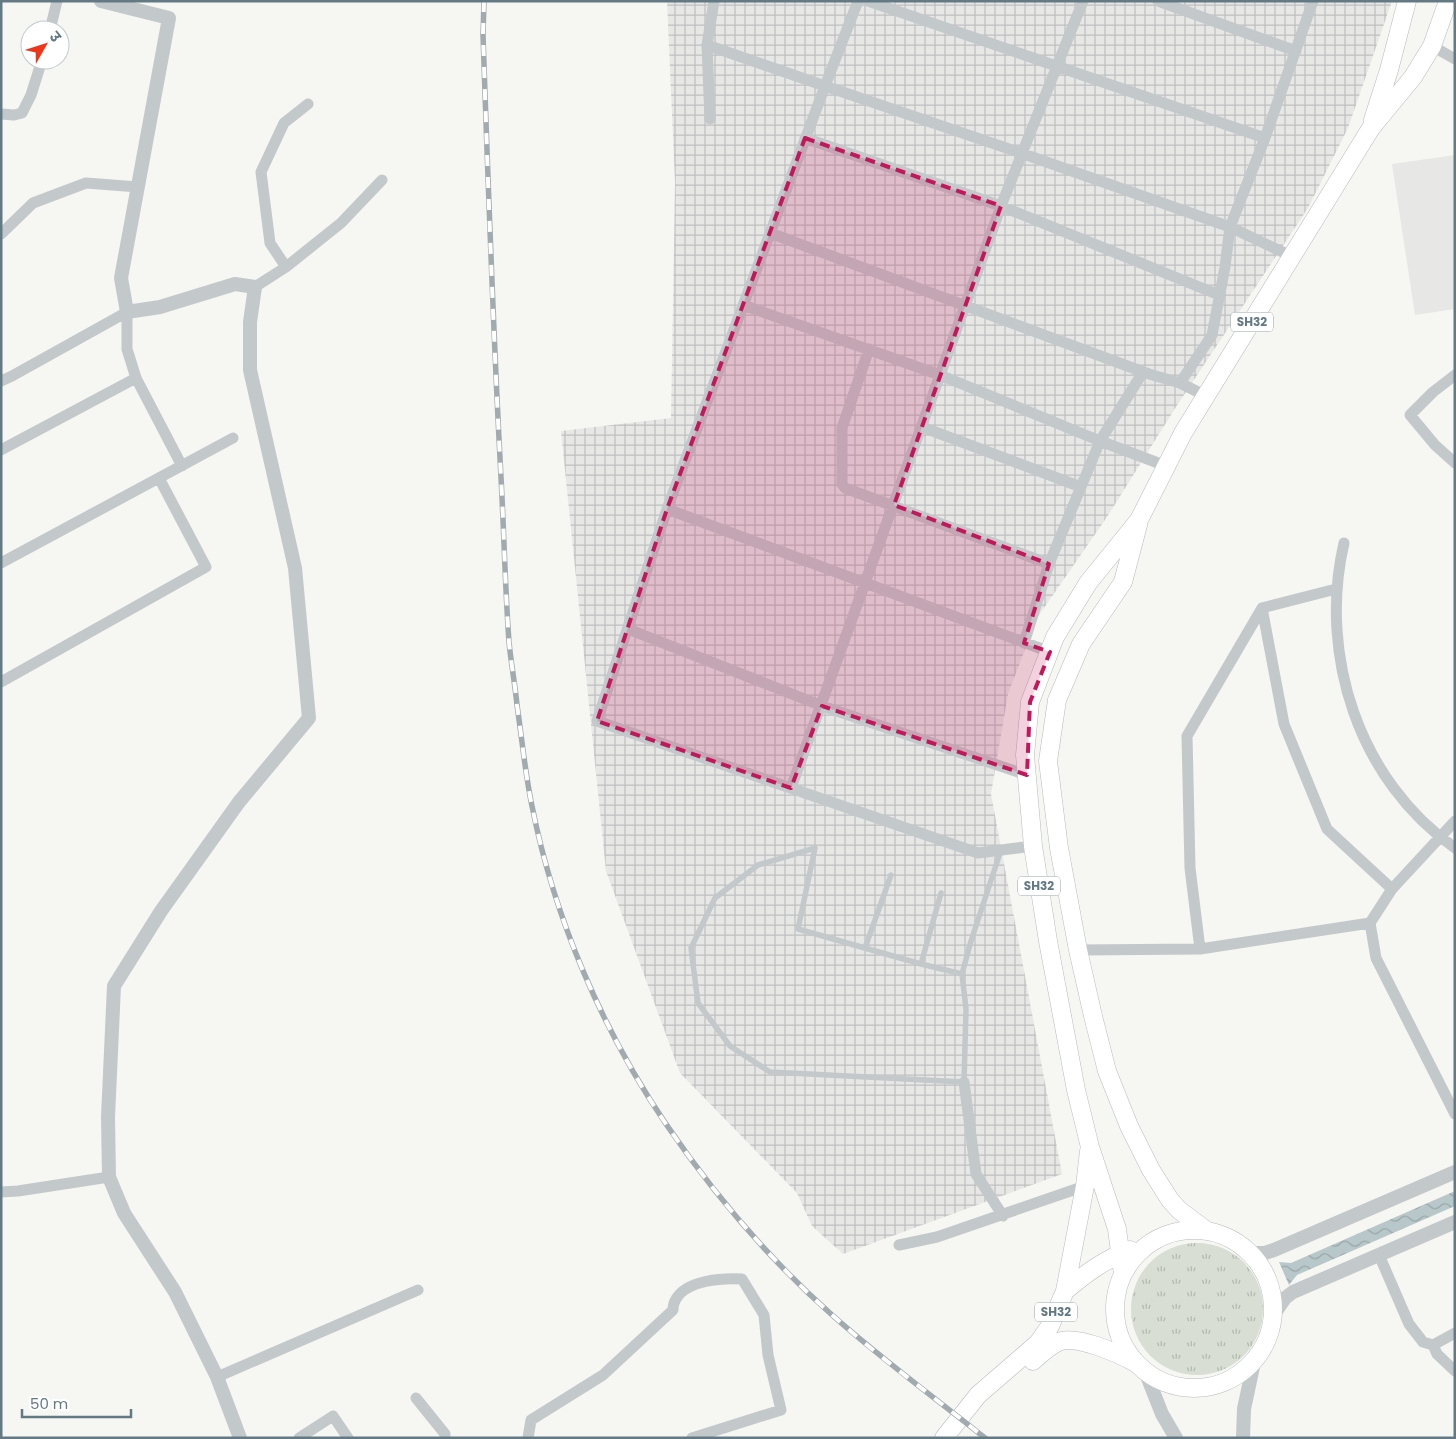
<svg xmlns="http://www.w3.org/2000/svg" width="1456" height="1439" font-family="Poppins,'Noto Sans Devanagari',sans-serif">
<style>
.built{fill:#e7e7e6}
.industrial{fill:url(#industrial-grid)}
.park{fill:url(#park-tufts)}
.water{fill:url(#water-waves)}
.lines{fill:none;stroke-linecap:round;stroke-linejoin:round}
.primary-casing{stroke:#b6bbbe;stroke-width:19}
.service{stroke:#c3c8ca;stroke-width:5.5}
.minor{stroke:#c3c8ca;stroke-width:11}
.tertiary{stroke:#c3c8ca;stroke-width:14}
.primary{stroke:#fff;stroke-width:18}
.rail-casing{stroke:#a1aaae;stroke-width:5.5}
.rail{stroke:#fff;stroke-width:4;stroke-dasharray:11;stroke-linecap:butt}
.marked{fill:#c2185b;fill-opacity:0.2;stroke:#c2185b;stroke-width:4;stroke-dasharray:10 6;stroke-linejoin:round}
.labels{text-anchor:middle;stroke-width:5;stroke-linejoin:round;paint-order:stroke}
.shield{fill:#fff;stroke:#92a2aa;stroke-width:1}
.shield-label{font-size:12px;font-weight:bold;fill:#637a85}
</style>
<defs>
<pattern id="industrial-grid" width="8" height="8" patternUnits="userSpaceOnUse" patternTransform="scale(1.25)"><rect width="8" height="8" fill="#e7e7e6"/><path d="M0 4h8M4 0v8" fill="none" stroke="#bfc0c0"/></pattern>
<pattern id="park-tufts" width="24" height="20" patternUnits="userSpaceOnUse" patternTransform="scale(1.25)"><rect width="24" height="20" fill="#d8ded3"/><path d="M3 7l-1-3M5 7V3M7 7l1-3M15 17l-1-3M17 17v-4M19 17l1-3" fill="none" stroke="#b3b9b1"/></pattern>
<pattern id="water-waves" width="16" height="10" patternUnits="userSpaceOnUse" patternTransform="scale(1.25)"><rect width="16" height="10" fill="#b8c7c9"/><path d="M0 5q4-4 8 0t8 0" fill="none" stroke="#99a7a9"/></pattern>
</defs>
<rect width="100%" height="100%" fill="#f6f6f2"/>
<path class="built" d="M 1455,155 L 1455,309 L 1415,315 L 1392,164 Z"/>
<path class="industrial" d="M 667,1 L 1392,1 L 1348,128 L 1308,208 L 1176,407 L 1107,517 L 1037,618 L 1008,694 L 991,794 L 1062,1174 L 843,1254 L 812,1226 L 797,1193 L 680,1073 L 606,871 L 561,431 L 671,418 L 675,183 Z"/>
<path class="park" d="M1131 1309a66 66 0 1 1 132 0a66 66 0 1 1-132 0Z"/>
<path class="water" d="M 1455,1191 L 1455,1206 L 1297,1275 L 1289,1285 L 1279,1262 L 1291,1263 Z"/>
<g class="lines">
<g class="primary-casing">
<path id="primary" d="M 1373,120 L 1389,70 L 1407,1
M 1138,525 L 1123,582 L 1081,644 L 1057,700 L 1048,761 L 1059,848 L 1078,950 L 1093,1016 L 1107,1071 L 1129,1126 L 1151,1170 L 1170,1200 L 1179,1210 L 1207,1231
M1115 1309a79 79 0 1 1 158 0a79 79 0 1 1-158 0Z
M 1123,1274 L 1117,1229 L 1090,1147 L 1076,1090 L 1048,941 L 1033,846 L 1025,755 L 1030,702 L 1055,637 L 1088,583 L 1139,520 L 1183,433 L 1371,128 L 1413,77 L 1432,46 L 1448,1
M 1065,1291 C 1085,1274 1105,1259 1130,1250
M 1033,1361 C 1041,1354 1049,1346 1058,1342 C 1076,1334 1119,1354 1136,1363
M 944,1438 L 978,1395 L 1038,1343 L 1050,1326 L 1065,1291 L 1085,1186 L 1089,1151"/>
</g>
<path class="service" d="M 865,948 L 891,875
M 921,964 L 941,893
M 962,974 L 921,964 L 798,929 L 815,848 L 758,865 L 715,898 L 691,948 L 698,1003 L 730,1046 L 770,1072 L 964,1082 L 966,1009 L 962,974 L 971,941 L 1001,850"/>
<path class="minor" d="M 868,1 L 1265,138
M 1158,1 L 1296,51
M 50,30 L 57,1
M 707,45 L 825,86 L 858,1
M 1432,46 L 1455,59
M 1,114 L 14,115 L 22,113 L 31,95 L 42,60
M 710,119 L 707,45 L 714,1
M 805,138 L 1001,206 L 1219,295
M 770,233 L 1149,374 L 1180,383 L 1206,396
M 1,234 L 33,203 L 86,183 L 138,187
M 286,267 L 270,243 L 261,172 L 284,123 L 308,104
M 255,287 L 286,267 L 341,223 L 382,180
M 743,305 L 940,375 L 1100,441 L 1166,466
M 869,349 L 842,428 L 842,484 L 845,488 L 1049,564
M 1455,375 L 1433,392 L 1410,415 L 1435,445 L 1455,463
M 136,378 L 182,466
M 1,381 L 12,376 L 127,312 L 127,349 L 136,378 L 1,450
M 1180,383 L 1212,335 L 1225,267 L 1230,227 L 1265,138 L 1313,1
M 922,427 L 1081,487
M 667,509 L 1050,652
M 1344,543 C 1318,655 1359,781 1455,848
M 1,563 L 233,438
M 1336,589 L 1262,608 L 1187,736 L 1190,868 L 1200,949 L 1370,923
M 1262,608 L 1284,724 L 1327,829 L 1392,889
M 628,629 L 822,706 L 1027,775
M 1024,643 L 1049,564 L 1100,441 L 1143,372
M 1,682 L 206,567 L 159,478
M 791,788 L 1001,206 L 1083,1
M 1455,821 L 1392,889 L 1370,923 L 1376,958 L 1455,1114
M 1033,846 L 978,853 L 597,721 L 667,509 L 825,86 L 1021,153 L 1230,227 L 1293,257
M 1078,950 L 1200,949
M 964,1082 L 976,1174 L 1003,1216
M 1,1192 L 18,1191 L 109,1177
M 899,1245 L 937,1237 L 1085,1186
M 1379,1255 L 1409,1324 L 1423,1342 L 1433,1345 L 1437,1354 L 1455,1371
M 1433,1345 L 1455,1333
M 217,1377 L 418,1290
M 416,1398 L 445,1434 L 445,1438
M 299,1438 L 333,1416 L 348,1438
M 528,1438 L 531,1420 L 603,1375 L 673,1310 C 673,1307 674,1302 676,1299 C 687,1280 722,1278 742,1279 L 764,1315 L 768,1355 L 781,1410 L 692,1438"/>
<path class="tertiary" d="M 101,1 L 169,18 L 121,278 L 127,312 L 160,307 L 235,284 L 255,287 L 250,322 L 250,370 L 295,568 L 309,718 L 239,802 L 161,911 L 114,986 L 108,1117 L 109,1177 L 124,1213 L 175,1292 L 217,1377 L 240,1438
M 1250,1253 L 1265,1253 L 1274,1250 L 1455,1172
M 1274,1314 L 1285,1298 L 1293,1292 L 1455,1222
M 1145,1371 L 1162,1414 L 1176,1438
M 1243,1438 L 1244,1409 L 1254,1362"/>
<use href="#primary" class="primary"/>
<g class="rail-casing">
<path id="rail" d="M 484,1 L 483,35 C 488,183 493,330 501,477 C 504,532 505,587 509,642 C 511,663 515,684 517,705 C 522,739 525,773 532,806 C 554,917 602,1030 666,1124 C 713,1193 769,1259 831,1314 C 880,1358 934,1397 985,1438"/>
</g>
<use href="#rail" class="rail"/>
</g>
<path class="marked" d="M 805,138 L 1001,206 L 894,505 L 1049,564 L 1024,643 L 1050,652 L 1030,702 L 1027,775 L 822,706 L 791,788 L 597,721 L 667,509 Z"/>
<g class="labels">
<g class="shield">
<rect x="1231" y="312.5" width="42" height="19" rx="4"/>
<rect x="1018" y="876.5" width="42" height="19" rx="4"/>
<rect x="1035" y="1302.5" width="42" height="19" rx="4"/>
</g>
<g class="shield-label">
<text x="1252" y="326">SH32</text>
<text x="1039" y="890">SH32</text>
<text x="1056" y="1316">SH32</text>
</g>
</g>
<rect width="1456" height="1439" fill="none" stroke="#637a85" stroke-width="5"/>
<g transform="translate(45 45) rotate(51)"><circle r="24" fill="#ffffff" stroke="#c1cace"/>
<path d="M0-4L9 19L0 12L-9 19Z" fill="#ee361b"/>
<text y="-8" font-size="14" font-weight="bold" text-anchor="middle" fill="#637a85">उ</text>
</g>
<path d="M22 1409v8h109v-8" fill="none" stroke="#637a85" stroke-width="2.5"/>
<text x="30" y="1409" font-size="15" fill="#637a85" stroke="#ffffff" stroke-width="4" paint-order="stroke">50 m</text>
</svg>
